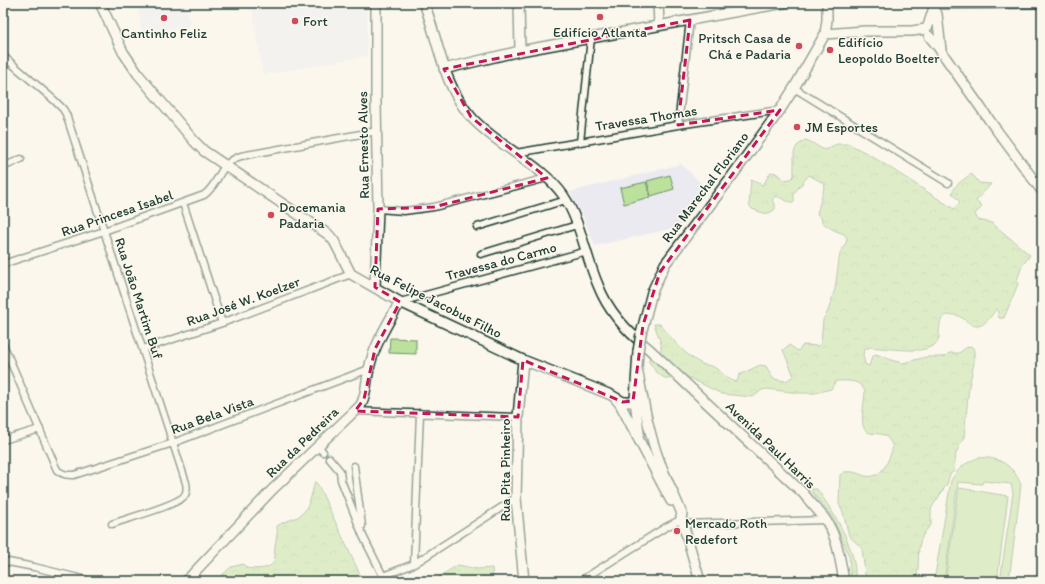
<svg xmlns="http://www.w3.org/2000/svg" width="1045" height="584" font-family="Itim,sans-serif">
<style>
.built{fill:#ebeaf1}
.forest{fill:url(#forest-crowns);stroke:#6d8f68}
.garden{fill:#bbe19c;stroke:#6d8f68}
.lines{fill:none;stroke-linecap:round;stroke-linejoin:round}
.street-casing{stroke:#1f3d34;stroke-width:9}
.secondary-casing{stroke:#1f3d34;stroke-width:12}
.street{stroke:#fbf7ec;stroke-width:6}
.secondary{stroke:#fbf7ec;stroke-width:9}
.secondary-bridge-casing{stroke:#1f3d34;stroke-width:12;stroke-linecap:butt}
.secondary-bridge{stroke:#fbf7ec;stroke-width:9}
.marked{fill:none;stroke:#c2185b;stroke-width:3;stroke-dasharray:8 5;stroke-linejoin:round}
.poi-dot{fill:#d1495b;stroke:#fbf7ec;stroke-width:1.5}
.labels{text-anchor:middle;stroke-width:3;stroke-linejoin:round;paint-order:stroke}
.poi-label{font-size:14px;fill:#1f3d34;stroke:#fbf7ec;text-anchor:start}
.street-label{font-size:14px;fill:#1f3d34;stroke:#fbf7ec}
</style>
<defs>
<pattern id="forest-crowns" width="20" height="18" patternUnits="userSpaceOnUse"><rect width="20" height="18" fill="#bbe19c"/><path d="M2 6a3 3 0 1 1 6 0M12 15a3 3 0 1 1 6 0" fill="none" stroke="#a0c287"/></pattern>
</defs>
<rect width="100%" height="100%" fill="#fbf7ec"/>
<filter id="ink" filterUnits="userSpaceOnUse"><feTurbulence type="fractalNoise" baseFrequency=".025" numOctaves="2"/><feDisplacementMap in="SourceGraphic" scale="8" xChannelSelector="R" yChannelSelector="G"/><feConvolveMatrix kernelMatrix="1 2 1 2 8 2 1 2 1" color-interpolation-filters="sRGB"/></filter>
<g filter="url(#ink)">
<path class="built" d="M 156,3 L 187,3 L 190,26 L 142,33 L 138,9 L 156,7 Z
M 251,3 L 367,3 L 367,56 L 263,75 Z
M 681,164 L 708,190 L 679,227 L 595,246 L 585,221 L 570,192 Z"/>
<path class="forest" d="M 805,140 C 811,141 818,147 824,150 L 837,144 L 849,144 L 870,155 L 954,209 L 960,202 L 952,193 C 955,183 964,181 971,173 L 979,183 L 991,184 L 976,201 L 982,207 L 975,214 L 978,220 L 992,223 L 1030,255 L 1022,266 L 1017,280 L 1018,284 L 1004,318 L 999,318 L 997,308 C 972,346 971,312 949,315 C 936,316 941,333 938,341 C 936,345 929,348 925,349 C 917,352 880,348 870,347 L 864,350 L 863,355 L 865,364 L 869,366 L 872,357 L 876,354 L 894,361 L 903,363 L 926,357 L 941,357 L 946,356 L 949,353 L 959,353 L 967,347 L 971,346 L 974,349 L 974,363 L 969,386 L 964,437 L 956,453 L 954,471 L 950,474 L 947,484 L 932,507 L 931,511 L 931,525 C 912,543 922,560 916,581 L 865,581 L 865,574 L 862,548 L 849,536 L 843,512 L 839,504 L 840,475 L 844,472 C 854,471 856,473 865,476 C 882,480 889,460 893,447 C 891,443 888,437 884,435 C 877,432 868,436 864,428 C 860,421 865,399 865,391 C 859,379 848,381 836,381 L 831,389 L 815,393 L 799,393 L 767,389 L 762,390 L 753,397 L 722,394 L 674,370 L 674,374 L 672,379 C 661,380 653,369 648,360 L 652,356 L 661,358 L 661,343 L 654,324 L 660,324 C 672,339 684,355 702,364 C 706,366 710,365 714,367 C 722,372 727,380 737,382 L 739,375 L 760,365 L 766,366 L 773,379 L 786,381 L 794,376 L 783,350 L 789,345 L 798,351 L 803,345 L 819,346 L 821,342 L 823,320 L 828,311 L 835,289 L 840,253 L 846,243 L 847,238 L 844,234 C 835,231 829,228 822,222 L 821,217 L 817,214 L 825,184 L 809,175 L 794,193 L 794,202 C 786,203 782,197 775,196 L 772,200 L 775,204 L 775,209 C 767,217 761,212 752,209 L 749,205 L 751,180 L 763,185 L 771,172 L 776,173 L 784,180 L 791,179 L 794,176 L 794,152 L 797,146 Z
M 315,481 L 319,487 L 363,581 L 216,581 L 231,567 L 244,564 L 246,568 C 256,569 274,571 275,557 C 275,554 274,550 275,547 C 276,539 278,534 277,526 C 283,522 288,521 295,518 C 310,512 311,495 315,481 Z
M 812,489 L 817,489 C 834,513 858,550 855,581 L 851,581 L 849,556 L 833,518 L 812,492 Z
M 458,565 L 477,569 L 492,568 L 493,581 L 437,581 L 440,576 Z"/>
<path class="garden" d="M 670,175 L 674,189 L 651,196 L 647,181 Z
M 646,182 L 650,197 L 624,204 L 620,188 Z
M 390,338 L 416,339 L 416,354 L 389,353 Z
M 978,458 C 999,456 1014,466 1021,485 L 1009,581 L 1000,581 L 1013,493 L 1011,484 L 983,481 L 982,484 L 958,482 L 944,581 L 935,581 L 935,575 L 951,481 C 957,469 966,462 978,458 Z
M 959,488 L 1008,496 L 997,581 L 975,581 L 946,576 Z"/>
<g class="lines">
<g class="street-casing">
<path id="street" d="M 3,56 L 54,100 L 63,109 L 66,114 L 186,483 C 187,487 187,491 185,495 C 179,505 125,519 112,524
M 794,88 L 948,183
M 678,125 L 690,20
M 580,142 L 591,38
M 516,153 L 678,125 L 780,110
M 3,167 L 21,159
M 183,203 L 222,323
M 378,209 L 404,211 L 434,207 L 547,178
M 477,227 L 566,200
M 481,254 L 577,225
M 3,264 L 104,231 L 204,195 C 221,183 217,164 241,156 L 377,131
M 400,302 L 587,251
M 3,344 L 57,470 C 63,475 67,475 74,475 L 173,443 L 369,369
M 143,349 L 222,323 L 351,274
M 355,411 L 518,417
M 3,440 L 40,429
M 318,446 L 323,452
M 329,458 L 340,471 L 341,480 L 363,536 L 383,576 L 414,564 L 516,498
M 354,466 L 362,526
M 683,524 L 825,520
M 3,561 L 34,567 L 91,581
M 414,564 L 420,413
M 580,581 L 666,527 L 682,519"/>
</g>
<g class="secondary-casing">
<path id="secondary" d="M 100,3 L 123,52 L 138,74 L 194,141 L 204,151 L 329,235 L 334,241 L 351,274 L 400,302 L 523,360 L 594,388 L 611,395 L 623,402 L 631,402 L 635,400
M 424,3 C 439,42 443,87 473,119 C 499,147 540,163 563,195 C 581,222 585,255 598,285 C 608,311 626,331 648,348 L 803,493 C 810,502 818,510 825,519 C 838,538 840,560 844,581
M 519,3 L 520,51
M 658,3 L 659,25
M 935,4 L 1042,3
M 937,14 L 941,50
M 928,26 L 935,4
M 825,34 L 865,31 L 912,31 L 926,29
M 929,36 L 938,47 L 995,128 L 1042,191
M 444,69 L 520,51 L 591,38 L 784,3
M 375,287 L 378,209 L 376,103 L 376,3
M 641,334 L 652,292 L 665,264 L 732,176 L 780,110 L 794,88 L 825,34 L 827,20 L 827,3
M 638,351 L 635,400 L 639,433
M 523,360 L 518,417 L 516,498 L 524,581
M 637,368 C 643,399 648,431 659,460 C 666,479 675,496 682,514 L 681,517 L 700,581
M 615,398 L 620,404 L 671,501
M 186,581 L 272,490 L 361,405 C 367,393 366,381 369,369 C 374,345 388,323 400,302"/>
</g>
<use href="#street" class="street"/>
<use href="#secondary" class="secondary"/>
<g class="secondary-bridge-casing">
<path id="secondary-bridge" d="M 638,351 L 641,334"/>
</g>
<use href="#secondary-bridge" class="secondary-bridge"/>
</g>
</g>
<path d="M0 0H1045V584H0ZM 690,20 L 678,125 L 780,110 L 660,272 L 643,325 L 633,401 L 623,402 L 523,360 L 518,417 L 355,411 L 364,399 L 375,349 L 400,302 L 375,287 L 378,209 L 434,207 L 547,178 L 471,117 L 444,69 Z" fill="#fbf7ec" fill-opacity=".55" fill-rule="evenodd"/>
<path class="marked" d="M 690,20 L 678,125 L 780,110 L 660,272 L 643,325 L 633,401 L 623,402 L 523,360 L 518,417 L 355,411 L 364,399 L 375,349 L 400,302 L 375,287 L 378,209 L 434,207 L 547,178 L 471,117 L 444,69 Z"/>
<g class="poi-dot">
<circle cx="600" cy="17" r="4"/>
<circle cx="164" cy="18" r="4"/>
<circle cx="295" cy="21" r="4"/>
<circle cx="799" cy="46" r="4"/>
<circle cx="830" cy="50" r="4"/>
<circle cx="797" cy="127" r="4"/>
<circle cx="271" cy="215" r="4"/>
<circle cx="677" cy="531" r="4"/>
</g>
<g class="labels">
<g class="poi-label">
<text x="303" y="26">Fort</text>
<text x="600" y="37" text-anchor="middle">Edifício Atlanta</text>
<text x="164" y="38" text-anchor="middle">Cantinho Feliz</text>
<text x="791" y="43" text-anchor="end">Pritsch Casa de<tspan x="791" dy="16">Chá e Padaria</tspan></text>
<text x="838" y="47">Edifício<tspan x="838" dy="16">Leopoldo Boelter</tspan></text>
<text x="805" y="132">JM Esportes</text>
<text x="279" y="212">Docemania<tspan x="279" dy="16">Padaria</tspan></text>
<text x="685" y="528">Mercado Roth<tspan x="685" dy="16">Redefort</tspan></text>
</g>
<g class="street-label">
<text transform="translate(646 118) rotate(-9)" y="5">Travessa Thomas</text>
<text transform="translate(363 145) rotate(-91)" y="5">Rua Ernesto Alves</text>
<text transform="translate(705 187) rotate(-53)" y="5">Rua Marechal Floriano</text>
<text transform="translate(117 213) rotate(-19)" y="5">Rua Princesa Isabel</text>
<text transform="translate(501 261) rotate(-15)" y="5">Travessa do Carmo</text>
<text transform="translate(139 298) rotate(72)" y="5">Rua João Martim Buf</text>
<text transform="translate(243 301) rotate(-20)" y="5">Rua José W. Koelzer</text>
<text transform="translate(436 301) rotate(27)" y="5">Rua Felipe Jacobus Filho</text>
<text transform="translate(212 415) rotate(-20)" y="5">Rua Bela Vista</text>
<text transform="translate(302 442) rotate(-44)" y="5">Rua da Pedreira</text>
<text transform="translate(771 445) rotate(44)" y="5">Avenida Paul Harris</text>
<text transform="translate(505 470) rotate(-90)" y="5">Rua Pita Pinheiro</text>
</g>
</g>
<rect width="1045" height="584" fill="none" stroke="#fbf7ec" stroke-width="16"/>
<rect x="8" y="8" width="1029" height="568" fill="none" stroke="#1f3d34" stroke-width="1.5" filter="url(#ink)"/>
</svg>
